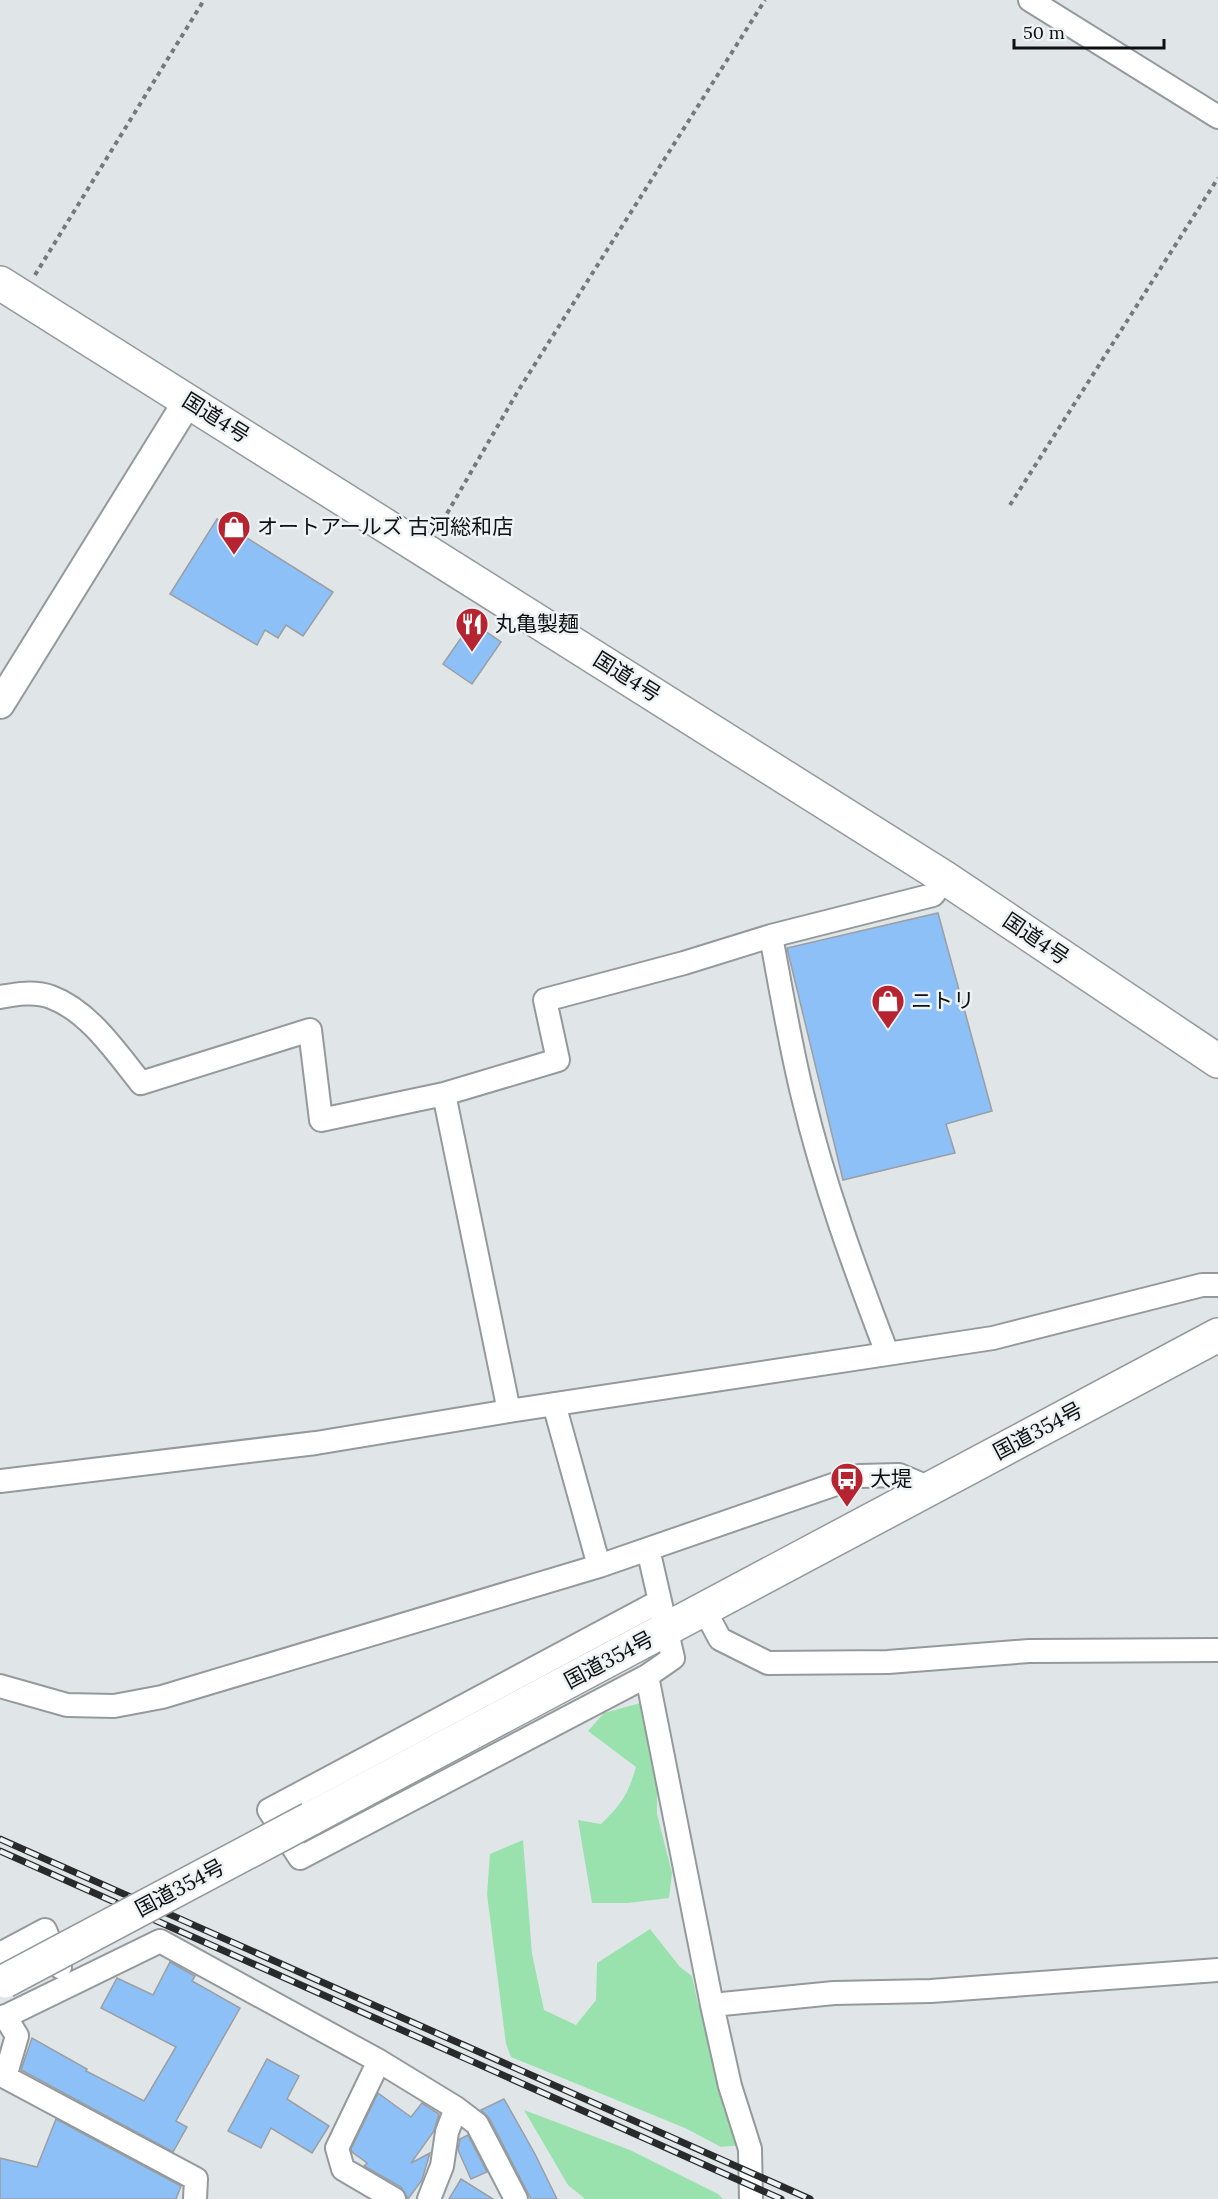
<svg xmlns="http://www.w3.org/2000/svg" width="1218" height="2199" font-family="Lora,'Noto Sans JP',serif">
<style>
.green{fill:#99e2ad}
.building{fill:#8cc0f7;stroke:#9b9ea2;stroke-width:1.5}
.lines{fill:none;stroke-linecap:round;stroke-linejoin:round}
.minor-casing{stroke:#94999b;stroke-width:26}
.tertiary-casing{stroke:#94999b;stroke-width:32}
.trunk-casing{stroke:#94999b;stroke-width:36}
.path{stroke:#75797b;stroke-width:4;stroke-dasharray:4.5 4.5;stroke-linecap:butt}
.minor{stroke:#fff;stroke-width:22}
.tertiary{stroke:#fff;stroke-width:28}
.trunk{stroke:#fff;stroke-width:33}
.rail-casing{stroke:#282a2b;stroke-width:7}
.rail{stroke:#edf3f5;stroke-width:4.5;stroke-dasharray:14;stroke-linecap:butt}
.trunk-bridge-casing{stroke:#94999b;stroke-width:36;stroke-linecap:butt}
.trunk-bridge{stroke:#fff;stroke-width:33}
.labels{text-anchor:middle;stroke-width:5;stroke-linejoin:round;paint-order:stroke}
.street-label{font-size:21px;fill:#0d0f10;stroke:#edf3f5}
.poi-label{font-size:21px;fill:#0d0f10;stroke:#edf3f5;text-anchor:start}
</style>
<rect width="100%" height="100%" fill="#e0e6e8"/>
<path class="green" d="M 644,1702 L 657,1783 L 657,1814 L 672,1873 L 669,1898 L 628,1903 L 592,1903 L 578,1820 L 601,1824 C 622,1804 628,1794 636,1767 L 588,1731 L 604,1713 Z
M 523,1840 L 532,1954 L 544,2010 L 576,2025 L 596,2000 L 597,1963 L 650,1929 L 680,1967 L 692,1976 L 698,2004 L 709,2024 L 724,2111 L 735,2127 L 742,2145 L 721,2147 L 685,2128 L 511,2057 L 506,2044 L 487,1894 L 490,1854 Z
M 524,2110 L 630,2150 L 718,2194 L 723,2199 L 583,2199 L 584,2198 L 568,2185 Z"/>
<path class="building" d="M 217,519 L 333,592 L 303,636 L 286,625 L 278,638 L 265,630 L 257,645 L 170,594 Z
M 472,622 L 501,642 L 472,684 L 443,664 Z
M 938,913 L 992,1111 L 946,1124 L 955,1153 L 843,1180 L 787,948 Z
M 170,1962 L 195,1976 L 192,1981 L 240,2008 L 176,2121 L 187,2127 L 173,2152 L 21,2070 L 32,2038 L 87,2069 L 86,2071 L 144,2101 L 176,2047 L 101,2008 L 117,1978 L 153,1995 Z
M 267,2059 L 299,2076 L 287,2099 L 329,2126 L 312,2153 L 271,2128 L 261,2148 L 228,2131 Z
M 378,2093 L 411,2117 L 422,2103 L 439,2114 L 434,2131 L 411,2163 L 430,2153 L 422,2180 L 408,2199 L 401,2187 L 364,2166 L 367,2163 L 352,2152 L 351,2149 Z
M 504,2099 L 535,2154 L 557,2199 L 531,2199 L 489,2118 L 481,2110 Z
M 56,2119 L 181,2186 L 176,2199 L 0,2199 L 0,2158 L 37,2167 Z
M 468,2135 L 487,2172 L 471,2179 L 458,2150 L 460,2139 Z
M 461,2179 L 493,2199 L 449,2199 Z"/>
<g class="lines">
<g class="minor-casing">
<path id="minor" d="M 1030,0 L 1218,117
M 771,936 C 781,990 790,1044 803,1097 C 824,1185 855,1269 887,1353
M 0,997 C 16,994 35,991 51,997 C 89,1011 116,1052 141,1083 L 310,1030 L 321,1120 L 444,1094 L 558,1060 L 545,1000 L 684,963 L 771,936 L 933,895 L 945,878
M 444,1094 L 509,1411
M 554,1404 L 599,1566
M 0,1481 L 316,1443 L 509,1411 L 993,1338 L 1202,1285 L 1218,1285
M 648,1549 L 673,1658 L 647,1676 L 712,2005 L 730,2086 L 750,2149 L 751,2199
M 704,1609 L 720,1639 L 768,1663 L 888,1662 L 1029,1651 L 1218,1650
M 647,1676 L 300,1858 L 269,1810 L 660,1601
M 0,1686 L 67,1705 L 114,1706 L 162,1697 L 599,1566 L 859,1476 L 899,1475 L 930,1488
M 0,1954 L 45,1930 L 60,1967
M 712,2005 L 834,1993 L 931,1991 L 1218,1970
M 5,2016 L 17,2036 L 5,2077 L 196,2179 L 195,2199
M 0,2019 L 160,1941 L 379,2061
M 394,2199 L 343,2169 L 337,2148 L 379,2061 L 456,2108 L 477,2124 L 516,2199
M 429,2199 L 442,2166 L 447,2132 L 456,2108"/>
</g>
<g class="tertiary-casing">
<path id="tertiary" d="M 0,704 L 188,401"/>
</g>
<g class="trunk-casing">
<path id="trunk" d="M 0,283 L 945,878 L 1218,1061
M 310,1819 L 1218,1335"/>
</g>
<path class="path" d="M 35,275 L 204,0
M 1010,505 L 1218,178
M 438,529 L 518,391 L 765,0"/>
<use href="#minor" class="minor"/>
<use href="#tertiary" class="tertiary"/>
<use href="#trunk" class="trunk"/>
<g class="rail-casing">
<path id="rail" d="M 0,1839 L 810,2199
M 0,1851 L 781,2199"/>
</g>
<use href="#rail" class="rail"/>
<g class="trunk-bridge-casing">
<path id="trunk-bridge" d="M 5,1981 L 310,1819"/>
</g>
<use href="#trunk-bridge" class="trunk-bridge"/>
</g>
<defs>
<g id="shop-pin" transform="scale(1.725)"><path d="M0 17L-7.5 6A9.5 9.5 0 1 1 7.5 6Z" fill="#b52430" stroke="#edf3f5"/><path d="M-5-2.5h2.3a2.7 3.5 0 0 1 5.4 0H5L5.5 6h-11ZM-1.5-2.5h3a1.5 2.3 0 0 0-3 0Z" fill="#fff"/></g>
<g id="restaurant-pin" transform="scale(1.725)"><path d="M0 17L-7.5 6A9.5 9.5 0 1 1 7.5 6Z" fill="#b52430" stroke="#edf3f5"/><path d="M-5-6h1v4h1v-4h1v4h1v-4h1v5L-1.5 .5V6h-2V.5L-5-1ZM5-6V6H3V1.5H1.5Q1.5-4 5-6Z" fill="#fff"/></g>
<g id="bus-pin" transform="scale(1.725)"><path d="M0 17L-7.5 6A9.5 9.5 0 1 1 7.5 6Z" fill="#b52430" stroke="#edf3f5"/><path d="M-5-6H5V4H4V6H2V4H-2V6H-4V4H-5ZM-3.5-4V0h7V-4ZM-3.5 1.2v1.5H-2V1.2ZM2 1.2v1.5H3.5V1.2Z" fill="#fff"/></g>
</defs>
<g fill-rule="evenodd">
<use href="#shop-pin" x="234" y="527"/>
<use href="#restaurant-pin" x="472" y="624"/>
<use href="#shop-pin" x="888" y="1001"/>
<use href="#bus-pin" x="847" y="1479"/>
</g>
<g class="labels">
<g class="street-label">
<text transform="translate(216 418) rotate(32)" y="7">国道4号</text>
<text transform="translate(627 677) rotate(32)" y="7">国道4号</text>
<text transform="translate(1036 939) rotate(34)" y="7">国道4号</text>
<text transform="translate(1038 1431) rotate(-28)" y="7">国道354号</text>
<text transform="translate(609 1660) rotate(-28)" y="7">国道354号</text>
<text transform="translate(180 1888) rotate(-28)" y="7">国道354号</text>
</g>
<g class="poi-label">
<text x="257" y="534">オートアールズ 古河総和店</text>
<text x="495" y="631">丸亀製麺</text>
<text x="911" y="1008">ニトリ</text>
<text x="870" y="1486">大堤</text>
</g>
</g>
<path d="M1014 39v9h150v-9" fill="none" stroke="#0d0f10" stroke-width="3"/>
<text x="1023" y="39" font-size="18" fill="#0d0f10" stroke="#edf3f5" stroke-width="4.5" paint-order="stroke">50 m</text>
</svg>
